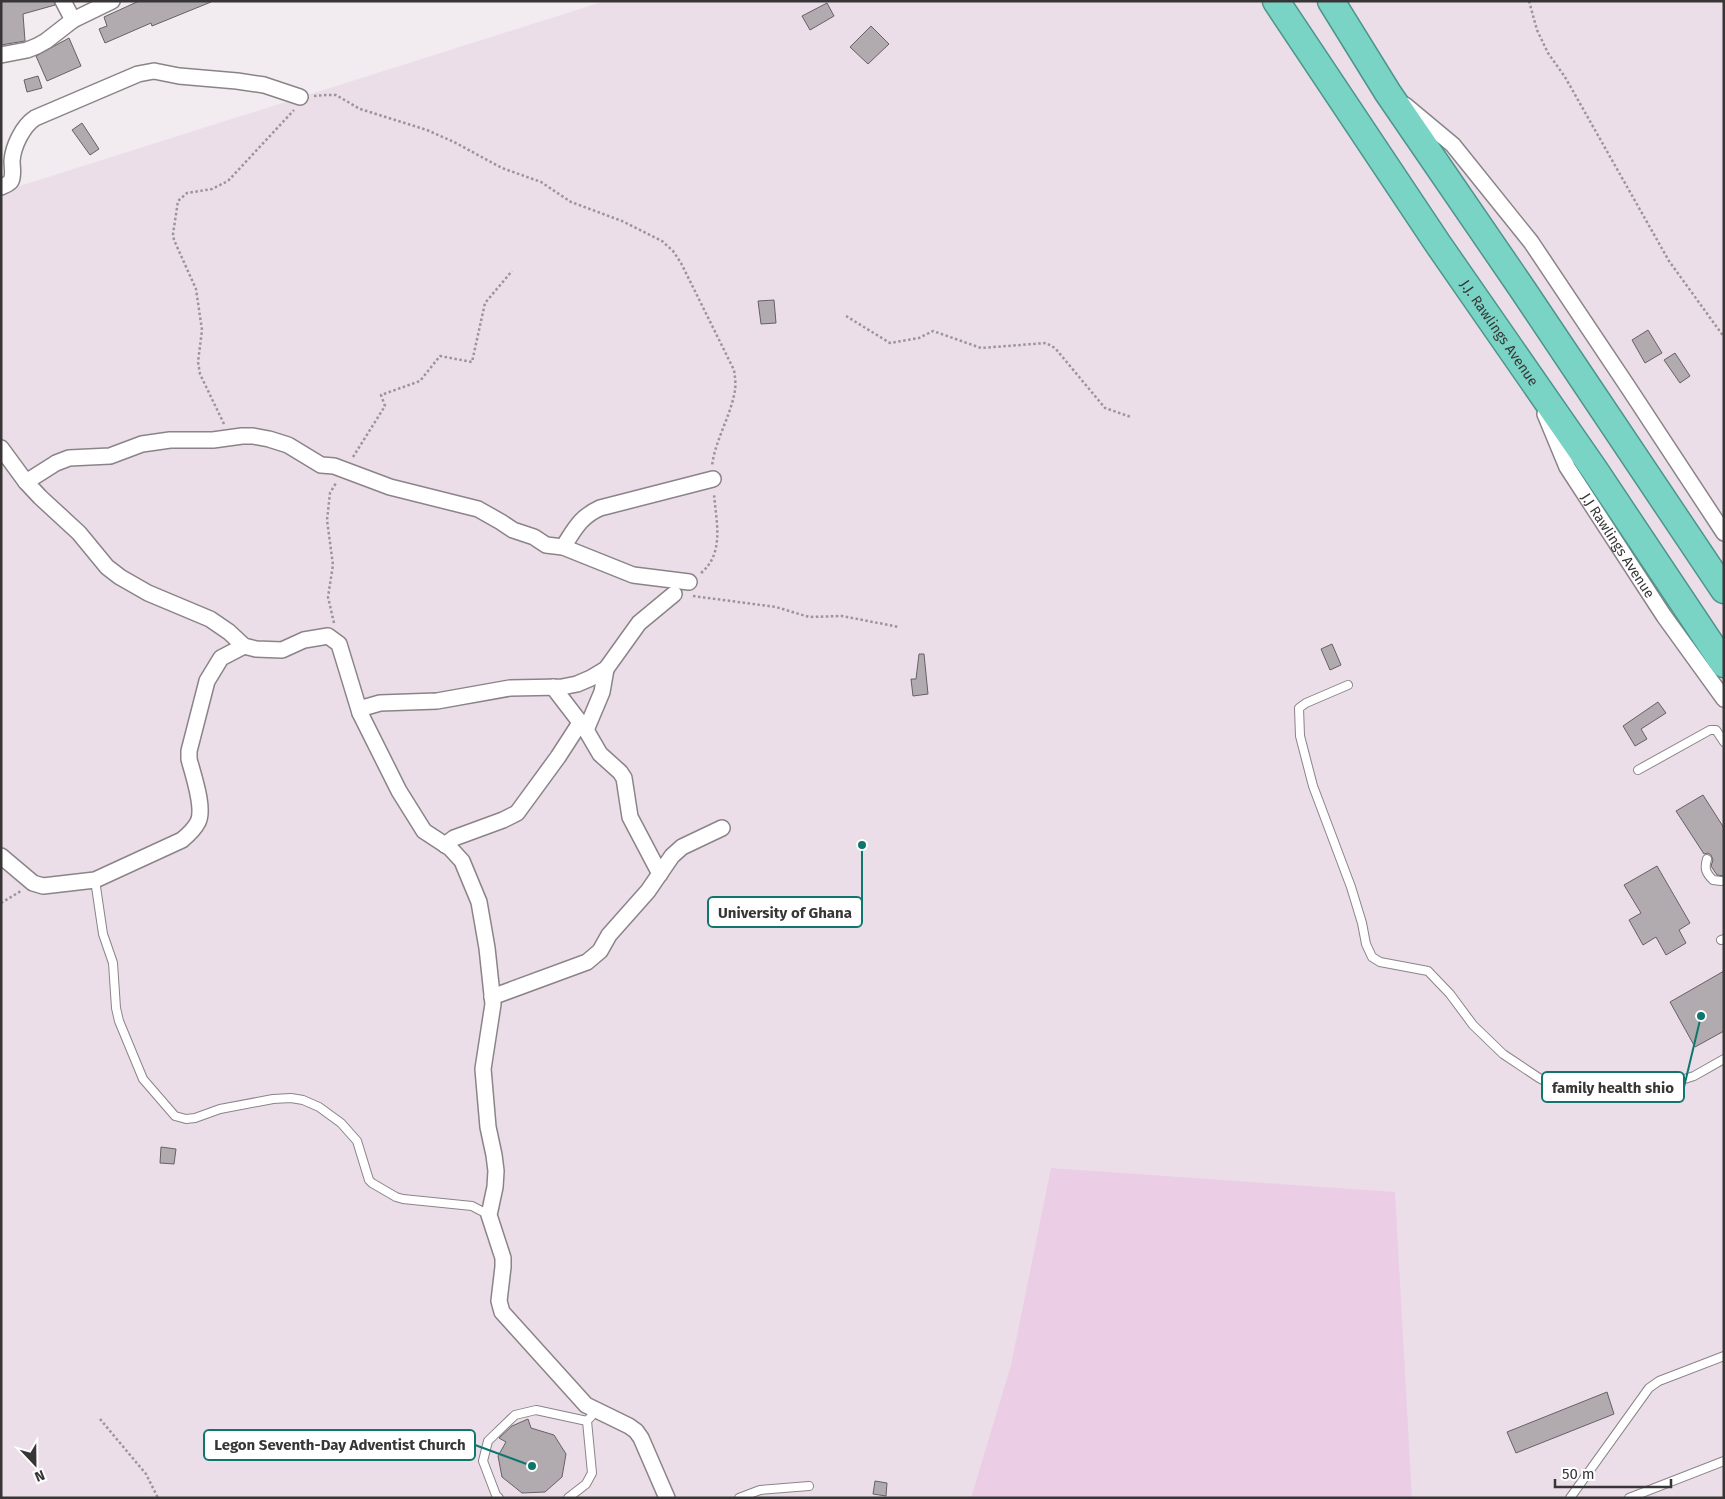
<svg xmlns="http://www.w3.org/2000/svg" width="1725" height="1499" font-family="'Fira Sans',sans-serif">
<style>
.built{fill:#ebdee8}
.green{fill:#ebcee5}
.building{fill:#b1abb0;stroke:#666165}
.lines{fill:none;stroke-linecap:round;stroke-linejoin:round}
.service-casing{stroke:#8a8488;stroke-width:10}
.minor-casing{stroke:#8a8488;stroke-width:18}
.trunk-casing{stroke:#4d958b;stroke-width:29}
.path{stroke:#9a9599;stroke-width:2.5;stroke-dasharray:2.5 2.5;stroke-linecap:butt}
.service{stroke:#fff;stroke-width:8}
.minor{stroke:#fff;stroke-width:15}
.trunk{stroke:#7ad4c6;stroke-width:26}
.labels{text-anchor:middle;stroke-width:4.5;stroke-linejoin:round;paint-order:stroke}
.street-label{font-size:14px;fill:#383537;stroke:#fff}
.leader{fill:none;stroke:#0f766e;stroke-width:2}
.callout-dot{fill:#0f766e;stroke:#fff;stroke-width:2}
.callout{fill:#fff;stroke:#0f766e;stroke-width:2}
.callout-label{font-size:15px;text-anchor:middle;font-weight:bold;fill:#383537}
</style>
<rect width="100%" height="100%" fill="#f2ebf0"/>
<path class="built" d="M 605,1 L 1724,1 L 1724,1498 L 1,1498 L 1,192 Z"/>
<path class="green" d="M 1051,1168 L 1395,1192 L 1412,1498 L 971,1498 L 1011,1365 Z"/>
<path class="building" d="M 1,1 L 54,1 L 55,5 L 23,14 L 25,41 L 1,45 Z
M 139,1 L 211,1 L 211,2 L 152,26 L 151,23 L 105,43 L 99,29 L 107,26 L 104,17 Z
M 827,3 L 834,16 L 810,30 L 802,16 Z
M 871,26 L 889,44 L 868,64 L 850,47 Z
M 69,38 L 81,66 L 47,81 L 36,56 Z
M 38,76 L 42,88 L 27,92 L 24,80 Z
M 82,123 L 99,149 L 90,155 L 72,130 Z
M 774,300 L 776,323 L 761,324 L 758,301 Z
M 1648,330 L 1662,353 L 1645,363 L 1632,340 Z
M 1675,353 L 1690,376 L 1680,383 L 1664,360 Z
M 1332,644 L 1341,665 L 1330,670 L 1321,649 Z
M 919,654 L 924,654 L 928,694 L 913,696 L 911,679 L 916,679 Z
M 1658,702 L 1666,713 L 1641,729 L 1647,739 L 1635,746 L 1623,726 Z
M 1703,795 L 1724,828 L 1724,876 L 1717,875 L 1711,866 L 1713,860 L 1711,855 L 1708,853 L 1704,854 L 1676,811 Z
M 1657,866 L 1690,923 L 1679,930 L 1686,943 L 1666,955 L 1656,937 L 1643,945 L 1629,920 L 1641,913 L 1624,885 Z
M 1724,971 L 1724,1031 L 1695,1047 L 1670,1002 Z
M 161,1147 L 176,1149 L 174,1164 L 160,1163 Z
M 1607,1392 L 1614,1414 L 1516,1453 L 1507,1432 Z
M 528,1419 L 531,1428 L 554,1435 L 566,1454 L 562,1477 L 545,1492 L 522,1493 L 502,1477 L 498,1456 L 506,1442 L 499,1438 L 512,1426 Z
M 875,1481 L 887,1483 L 886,1496 L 873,1494 Z"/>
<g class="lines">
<g class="service-casing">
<path id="service" d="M 1348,685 L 1306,703 L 1299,708 L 1300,736 L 1313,786 L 1351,887 L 1362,923 L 1366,944 L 1372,957 L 1380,962 L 1428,971 L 1450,994 L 1473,1025 L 1503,1054 L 1539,1078 L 1562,1090 L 1587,1094 L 1641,1093 L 1694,1076 L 1724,1059
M 1638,770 L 1710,730 L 1716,730 L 1724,742
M 1707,859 C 1704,869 1706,873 1713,880 L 1721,881
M 95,880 L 103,934 L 113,963 L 116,1008 L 119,1021 L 143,1079 L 175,1116 L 186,1119 L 195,1118 L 220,1109 L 273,1099 L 291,1098 L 303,1100 L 319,1107 L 341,1123 L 357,1141 L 369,1180 L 372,1183 L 396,1197 L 403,1199 L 472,1206 L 489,1215
M 1721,940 L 1724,939
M 499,1498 L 496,1495 L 483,1461 L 488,1441 L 515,1415 L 536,1410 L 587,1421 L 596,1411
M 568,1498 L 586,1484 L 592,1473 L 587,1421
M 739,1498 L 760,1490 L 809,1486
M 1570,1498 L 1649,1388 L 1659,1381 L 1724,1356
M 1629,1498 L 1724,1461"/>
</g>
<g class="minor-casing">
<g id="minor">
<path d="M 63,1 L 73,20"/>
<path d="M 1,55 L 27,50 L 37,46 L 46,41 L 73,20 L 112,1"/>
<path d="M 1405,105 L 1453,145 L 1531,242 L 1628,387 L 1724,533"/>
<path d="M 1,187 C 5,185 9,184 11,181 C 14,175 12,167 12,161 C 13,146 23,126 35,118 L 138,74 L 154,71 L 179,76 L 237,81 L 264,85 L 300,97"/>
<path id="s1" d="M 1545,414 L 1567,467 L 1664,616 L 1724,699"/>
<path d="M 1,448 L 26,482 L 40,497 L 79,533 L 107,567 L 120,577 L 148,593 L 210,619 L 229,632 L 244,646 L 256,649 L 282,650 L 304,640 L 328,636 L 339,644 L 360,713 L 399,791 L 424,831 L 450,848 L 462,861 L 479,902 L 487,948 L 493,1004 L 483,1069 L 488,1127 L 494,1155 L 496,1171 L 495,1187 L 489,1215 L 503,1258 L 503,1267 L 499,1301 L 502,1312 L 586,1405 L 629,1426 L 636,1431 L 641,1438 L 667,1498"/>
<path d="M 26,482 L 56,463 L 69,458 L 110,456 L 142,444 L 170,440 L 213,440 L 242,436 L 253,436 L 269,439 L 288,445 L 321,465 L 334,466 L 390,487 L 478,509 L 501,522 L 513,530 L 534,537 L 546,545 L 563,547 L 633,575 L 689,582"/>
<path d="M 563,547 C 575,529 580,517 600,508 L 713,479"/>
<path d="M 553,687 L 586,730 L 600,754 L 620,772 L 624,778 L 630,817 L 660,874"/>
<path d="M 360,713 L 366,707 L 380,703 L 437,701 L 510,688 L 562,687 L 577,684 L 591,678 L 606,669 L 639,623 L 674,594"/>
<path d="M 586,730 L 602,692 L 606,669"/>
<path d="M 445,845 L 454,838 L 503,820 L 517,813 L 558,757 L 580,723"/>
<path d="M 1,856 L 33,883 L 43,886 L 95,880 L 182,840 C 188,835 194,830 198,822 C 205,808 193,775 189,759 L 189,751 L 207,681 L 221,658 L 244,646"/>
<path d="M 492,997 L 587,962 L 600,951 L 609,935 L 648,891 L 672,856 L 682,847 L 722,828"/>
</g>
</g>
<g class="trunk-casing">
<g id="trunk">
<path id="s2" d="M 1276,1 L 1438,244 L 1594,469 L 1724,664"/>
<path d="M 1331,1 L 1388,93 L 1521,287 L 1724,590"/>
</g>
</g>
<path class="path" d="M 1529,1 L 1537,30 L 1548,53 L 1565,77 L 1669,261 L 1724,337
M 314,96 L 326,95 L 336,95 L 360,109 L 427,130 L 454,142 L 502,168 L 541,182 L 571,202 L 622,221 L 662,241 L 673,251 L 681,263 L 734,370 C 735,377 736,384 735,390 C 731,416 715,440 712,466
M 846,316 L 890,343 L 919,338 L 933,331 L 981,348 L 1046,343 L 1055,348 L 1105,408 L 1131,417
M 224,424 L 200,374 L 198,362 L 202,330 L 196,289 L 174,240 L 173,234 L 178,201 L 187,193 L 212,189 L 228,181 L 294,110
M 353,457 L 385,406 L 381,395 L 420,381 L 440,356 L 472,362 L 485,303 L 512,271
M 701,573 C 725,553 716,521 714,494
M 693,596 L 776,607 L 809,617 L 842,616 L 899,627
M 334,623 L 328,597 L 333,565 L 327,520 L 330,493 L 336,483
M 1,903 L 21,891
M 100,1419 L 146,1474 L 158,1498"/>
<use href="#service" class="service"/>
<use href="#minor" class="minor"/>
<use href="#trunk" class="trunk"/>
</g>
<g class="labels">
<g class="street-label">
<text dy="5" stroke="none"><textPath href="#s2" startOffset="400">J.J. Rawlings Avenue</textPath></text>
<text dy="5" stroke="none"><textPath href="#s1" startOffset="151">J.J Rawlings Avenue</textPath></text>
</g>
</g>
<path class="leader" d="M862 845L862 912M1701 1016L1684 1087M532 1466L475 1445"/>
<g class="callout-dot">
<circle cx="862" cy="845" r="5"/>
<circle cx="1701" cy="1016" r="5"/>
<circle cx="532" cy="1466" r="5"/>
</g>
<g class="callout">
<rect x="708" y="897" width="154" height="30" rx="5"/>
<rect x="1542" y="1072" width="142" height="30" rx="5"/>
<rect x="204" y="1430" width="271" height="30" rx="5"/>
</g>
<g class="callout-label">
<text x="785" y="918">University of Ghana</text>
<text x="1613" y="1093">family health shio</text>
<text x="340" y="1450">Legon Seventh-Day Adventist Church</text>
</g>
<rect width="1725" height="1499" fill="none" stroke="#383537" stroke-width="5"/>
<g transform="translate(35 1464) rotate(158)" stroke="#ffffff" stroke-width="4" paint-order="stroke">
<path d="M0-4L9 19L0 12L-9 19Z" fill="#383537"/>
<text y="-8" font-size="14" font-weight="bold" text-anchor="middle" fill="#383537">N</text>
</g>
<path d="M1555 1479v8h116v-8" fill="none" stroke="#383537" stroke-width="2.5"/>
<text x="1562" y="1479" font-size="15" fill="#383537" stroke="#ffffff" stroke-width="4" paint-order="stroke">50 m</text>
</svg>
